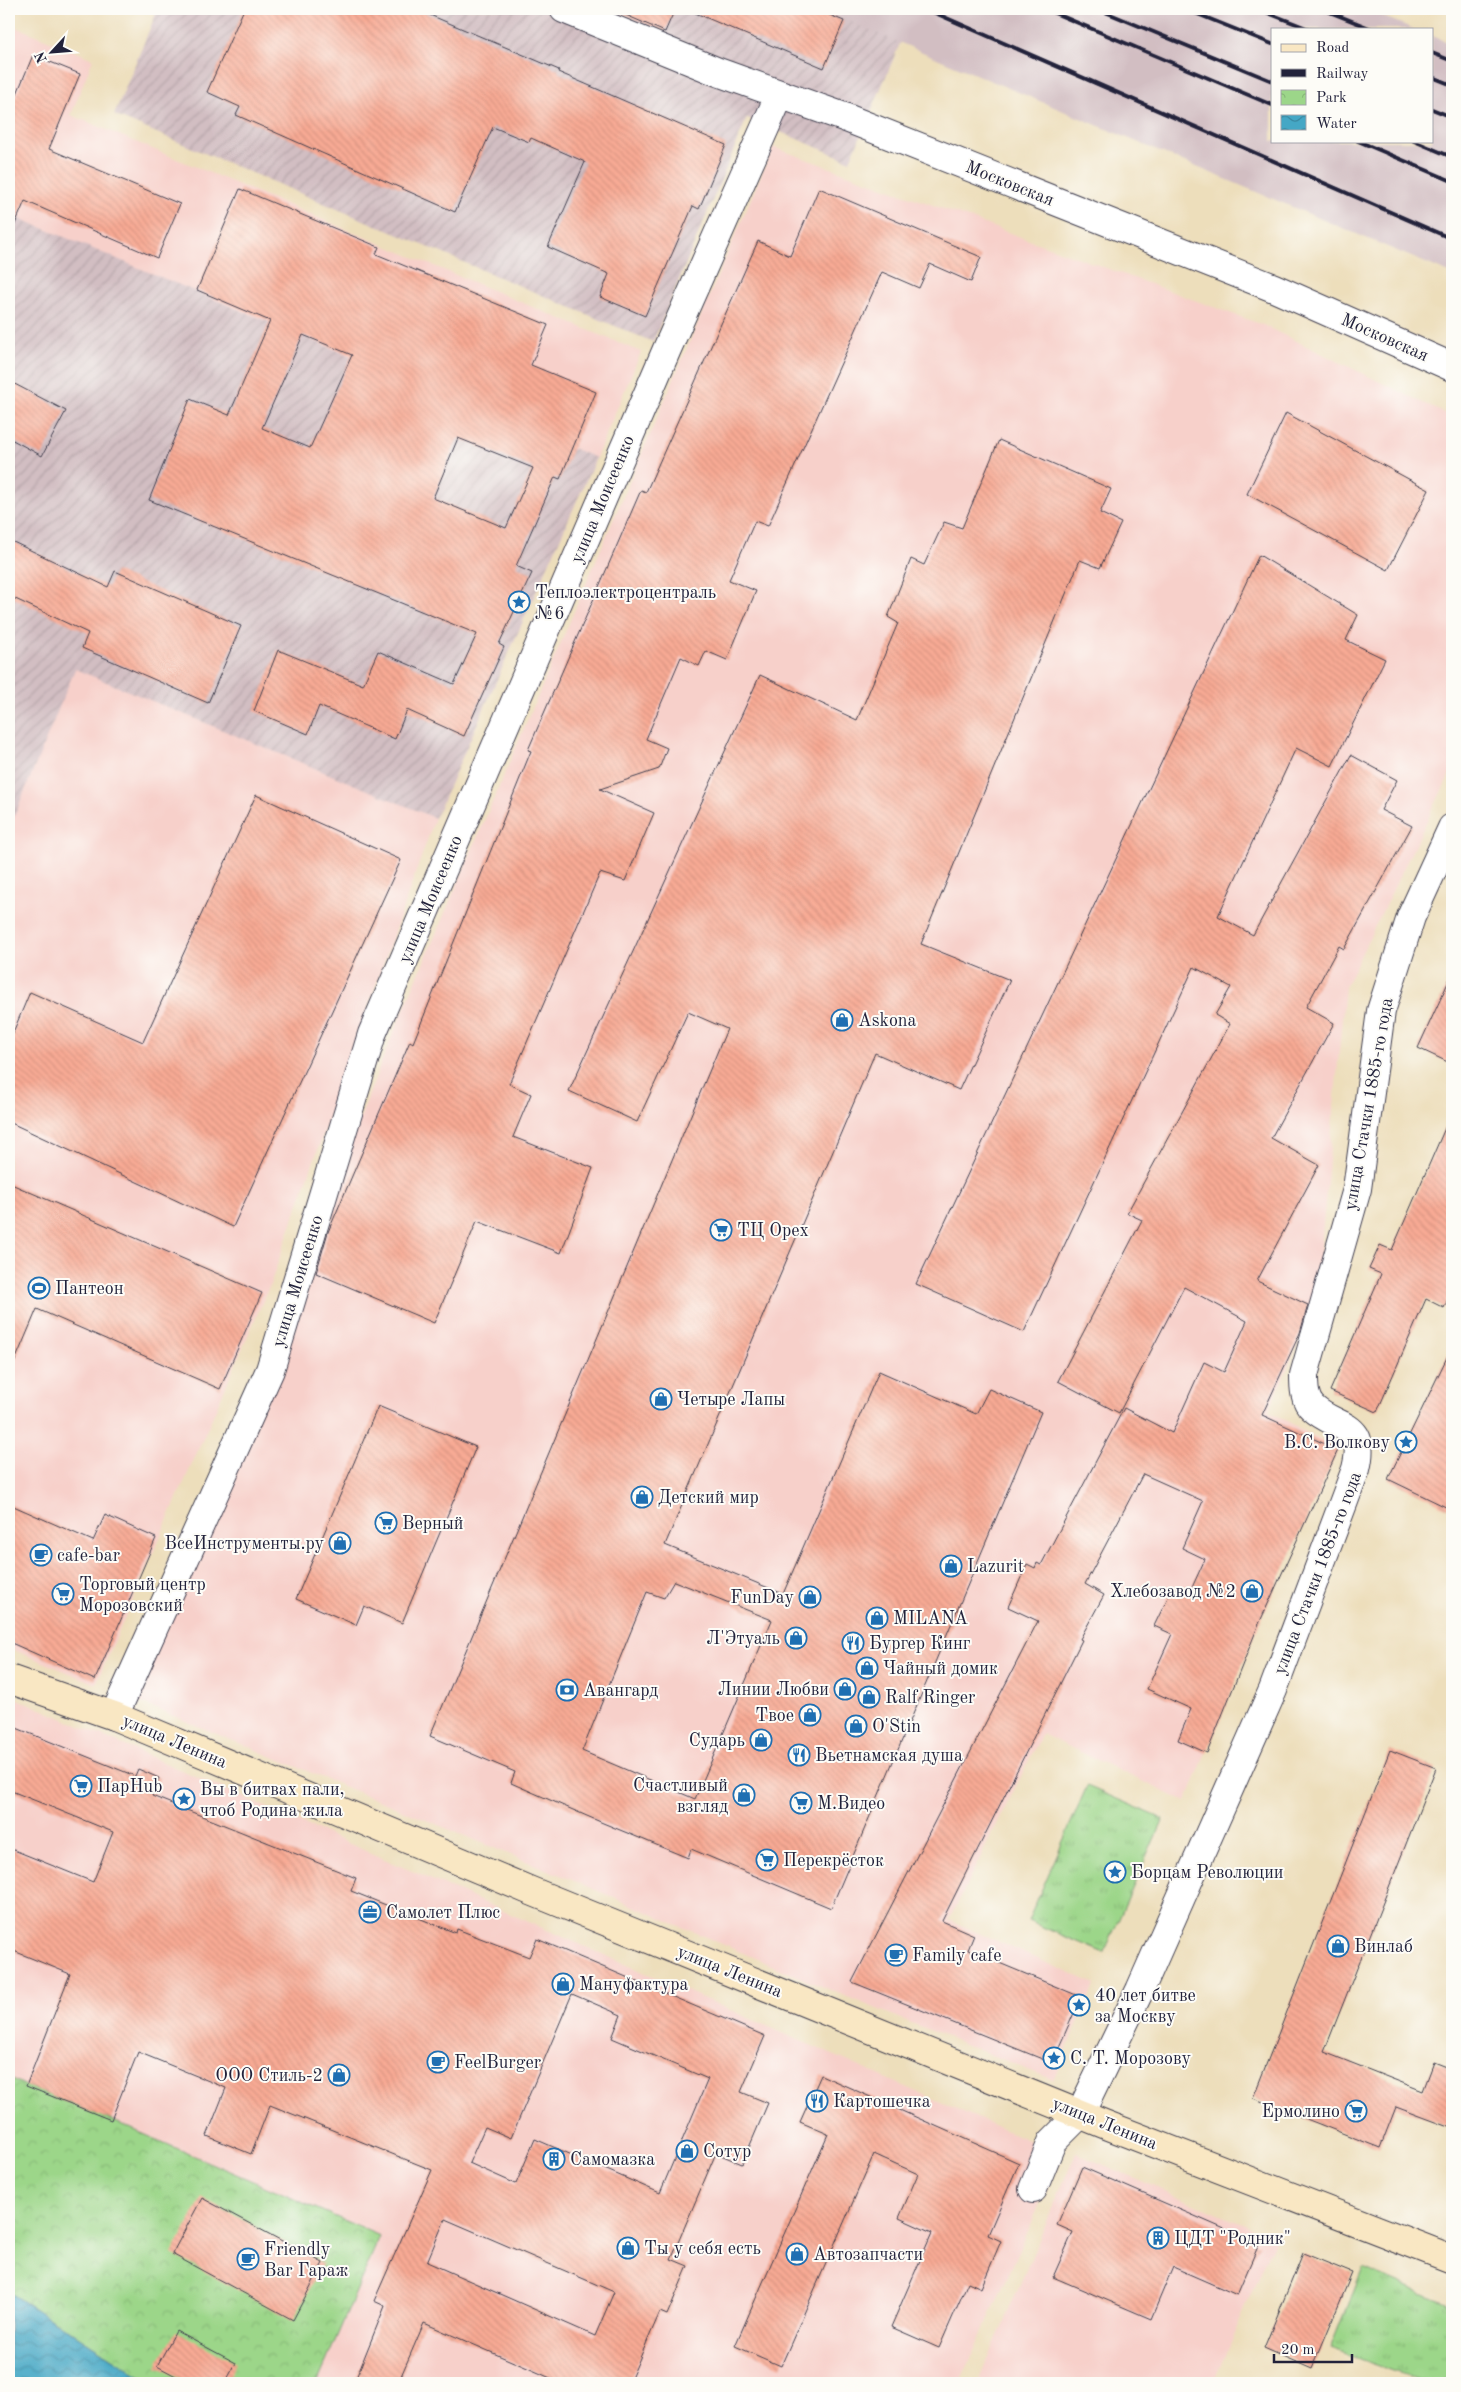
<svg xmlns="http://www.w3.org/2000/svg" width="1461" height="2392" font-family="'Old Standard TT',serif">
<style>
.built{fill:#f7d0ca}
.industrial{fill:url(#industrial-furrows)}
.railway{fill:#d2bec2}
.grass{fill:url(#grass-tufts);stroke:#5f7c62}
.park{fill:url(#park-crowns);stroke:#5f7c62}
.water{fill:url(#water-waves);stroke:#346480}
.building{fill:url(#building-back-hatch);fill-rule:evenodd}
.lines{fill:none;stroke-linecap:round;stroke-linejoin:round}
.street-casing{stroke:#403e4e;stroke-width:30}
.secondary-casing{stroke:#403e4e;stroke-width:30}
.street{stroke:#fff;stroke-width:28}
.secondary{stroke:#f9e7c3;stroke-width:28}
.rail{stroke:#22223b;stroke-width:4}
.labels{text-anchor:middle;stroke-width:4;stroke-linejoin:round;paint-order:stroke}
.street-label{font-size:18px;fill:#22223b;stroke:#fdfcf7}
.poi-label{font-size:18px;fill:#22223b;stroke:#fdfcf7;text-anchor:start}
</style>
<defs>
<pattern id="industrial-furrows" width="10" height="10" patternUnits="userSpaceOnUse" patternTransform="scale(1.25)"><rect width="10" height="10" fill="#d2bec2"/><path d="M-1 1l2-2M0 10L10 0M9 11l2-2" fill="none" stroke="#b4a3a8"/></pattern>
<pattern id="grass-tufts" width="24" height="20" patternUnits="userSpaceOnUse" patternTransform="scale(1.25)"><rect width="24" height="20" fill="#9cd689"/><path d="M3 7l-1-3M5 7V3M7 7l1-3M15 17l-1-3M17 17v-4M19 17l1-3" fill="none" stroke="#86b777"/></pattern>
<pattern id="park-crowns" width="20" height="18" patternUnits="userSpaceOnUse" patternTransform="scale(1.25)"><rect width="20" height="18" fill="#9cd689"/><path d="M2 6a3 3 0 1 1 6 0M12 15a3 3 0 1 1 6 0" fill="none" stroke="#86b777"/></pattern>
<pattern id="water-waves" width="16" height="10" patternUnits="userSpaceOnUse" patternTransform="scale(1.25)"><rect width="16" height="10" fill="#45a7c5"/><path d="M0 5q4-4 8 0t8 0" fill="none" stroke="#3988a1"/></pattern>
<pattern id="building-back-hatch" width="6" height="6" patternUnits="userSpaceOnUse" patternTransform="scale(1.25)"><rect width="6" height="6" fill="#f8aa94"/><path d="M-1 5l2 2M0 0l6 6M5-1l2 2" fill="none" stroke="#d49280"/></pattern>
</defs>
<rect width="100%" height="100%" fill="#fdfcf7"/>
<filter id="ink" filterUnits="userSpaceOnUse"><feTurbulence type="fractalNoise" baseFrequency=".02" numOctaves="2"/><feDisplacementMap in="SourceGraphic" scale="10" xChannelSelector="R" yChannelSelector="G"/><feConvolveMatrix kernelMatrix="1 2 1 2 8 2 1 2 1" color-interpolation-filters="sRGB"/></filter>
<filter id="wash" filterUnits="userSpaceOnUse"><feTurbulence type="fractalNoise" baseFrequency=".0096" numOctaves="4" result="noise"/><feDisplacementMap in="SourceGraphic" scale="20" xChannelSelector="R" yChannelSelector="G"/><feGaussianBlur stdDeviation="1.12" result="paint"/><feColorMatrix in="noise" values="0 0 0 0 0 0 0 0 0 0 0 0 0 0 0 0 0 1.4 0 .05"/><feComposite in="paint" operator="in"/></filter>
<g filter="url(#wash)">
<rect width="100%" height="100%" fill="#eddebb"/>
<path class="built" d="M 9,24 L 93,59 L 71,115 L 641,352 L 596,458 L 435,818 L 270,1285 L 96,1684 L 9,1648 Z
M 773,147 L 1263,325 L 1452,417 L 1452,770 L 1345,987 L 1316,1301 L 1269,1411 L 1338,1450 L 1258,1626 L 1186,1802 L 1042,1734 L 949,1920 L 1095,1984 L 1053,2080 L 820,1986 L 577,1882 L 134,1700 L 235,1447 L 384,1055 Z
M 9,1695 L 1062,2155 L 960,2383 L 317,2383 L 379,2236 L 111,2120 L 26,2086 L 9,2077 Z
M 1076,2153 L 1275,2238 L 1213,2383 L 985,2383 L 979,2380 Z"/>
<path class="industrial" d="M 158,9 L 884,9 L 910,20 L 850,161 L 747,118 L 653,342 L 114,115 Z
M 9,214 L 596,458 L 435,818 L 75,669 L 9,829 Z"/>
<path class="railway" d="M 820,9 L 1364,9 L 1414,29 L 1272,29 L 1272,141 L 1432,141 L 1432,36 L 1452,44 L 1452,274 Z"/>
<path class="grass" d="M 1087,1786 L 1163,1819 L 1104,1953 L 1028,1921 Z
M 1363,2268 L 1452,2306 L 1452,2383 L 1427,2383 L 1331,2349 Z"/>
<path class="park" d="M 9,2077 L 26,2086 L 111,2120 L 380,2236 L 317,2383 L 151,2383 L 9,2292 Z"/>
<path class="water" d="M 9,2292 L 151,2383 L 9,2383 Z"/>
<g id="blocks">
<path class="building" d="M 244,9 L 416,9 L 559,70 L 558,72 L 726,145 L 699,209 L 693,206 L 645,316 L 600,297 L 609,274 L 548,247 L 585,162 L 531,138 L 529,142 L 493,127 L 455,212 L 236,115 L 240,107 L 207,92 Z
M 612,9 L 675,9 L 665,32 Z
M 686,9 L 815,9 L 844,21 L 824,68 Z
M 33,55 L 80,74 L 49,149 L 180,204 L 157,258 L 25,201 L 9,238 L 9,113 Z
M 819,188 L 981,257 L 971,282 L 930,264 L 919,288 L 882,272 L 768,526 L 755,521 L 729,580 L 756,591 L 727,660 L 706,651 L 699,666 L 681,657 L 646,739 L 667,748 L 659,769 L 600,789 L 654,813 L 625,881 L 600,873 L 509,1084 L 531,1094 L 513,1137 L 593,1168 L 561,1253 L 477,1221 L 434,1323 L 316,1273 L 328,1232 L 410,1041 L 413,1043 L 531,751 L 528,750 L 641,490 L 646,492 L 758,241 L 790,256 Z
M 240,189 L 379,247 L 376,254 L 548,325 L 531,365 L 596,392 L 560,479 L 555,477 L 516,566 L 532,573 L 499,644 L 504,647 L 464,736 L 407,710 L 395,739 L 319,706 L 308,734 L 254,711 L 278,650 L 363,685 L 378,651 L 454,684 L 477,634 L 149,500 L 190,399 L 229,415 L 270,321 L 197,290 ZM 303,335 L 352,355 L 310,448 L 262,428 ZM 458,438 L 533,468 L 506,528 L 433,498 Z
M 9,381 L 66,411 L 42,456 L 9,438 Z
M 1286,413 L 1429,490 L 1388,570 L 1247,494 Z
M 999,440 L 1111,489 L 1100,513 L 1121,523 L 1100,568 L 1080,560 L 921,944 L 1010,980 L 959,1090 L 875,1053 L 665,1545 L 783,1594 L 879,1371 L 976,1414 L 989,1389 L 1041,1412 L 831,1908 L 691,1849 L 688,1858 L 603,1823 L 511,1783 L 515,1772 L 430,1736 L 727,1029 L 688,1012 L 637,1122 L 569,1091 L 760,675 L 857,720 L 898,623 L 888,617 L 911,559 L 924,565 L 944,522 L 962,528 ZM 674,1581 L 772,1620 L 695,1799 L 582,1751 L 647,1592 L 664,1598 Z
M 9,540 L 108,587 L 115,571 L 241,626 L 208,703 L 82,648 L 88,633 L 9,596 Z
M 1259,555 L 1358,615 L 1346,640 L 1385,659 L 1332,766 L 1296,748 L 1218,916 L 1253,935 L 1351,755 L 1397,780 L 1381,810 L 1412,826 L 1344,949 L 1339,946 L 1306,1007 L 1334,1023 L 1271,1138 L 1319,1165 L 1257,1281 L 1308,1305 L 1300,1333 L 1262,1415 L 1338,1450 L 1258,1626 L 1207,1753 L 1178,1740 L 1191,1709 L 1147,1689 L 1172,1634 L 1154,1626 L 1173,1587 L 1189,1594 L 1205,1559 L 1182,1548 L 1203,1501 L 1143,1474 L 1085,1584 L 1104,1595 L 1080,1639 L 1082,1640 L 942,1921 L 974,1935 L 968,1950 L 1081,1997 L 1052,2063 L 852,1982 L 1038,1621 L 1008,1607 L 1027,1564 L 1035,1568 L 1037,1563 L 1041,1565 L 1124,1408 L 1172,1433 L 1204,1362 L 1224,1372 L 1247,1321 L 1184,1287 L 1119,1413 L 1058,1381 L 1142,1220 L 1127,1213 L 1230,1024 L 1215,1015 L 1231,987 L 1194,967 L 1024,1332 L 916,1284 Z
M 256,795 L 401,860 L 233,1227 L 9,1122 L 9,1042 L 30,992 L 143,1042 Z
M 1452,974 L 1452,1064 L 1418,1048 Z
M 1452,1112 L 1452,1290 L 1444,1308 L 1426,1299 L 1377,1412 L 1330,1391 L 1381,1274 L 1369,1269 L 1380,1245 L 1392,1250 Z
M 9,1183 L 262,1293 L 220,1389 L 37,1309 L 9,1375 Z
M 1452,1347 L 1452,1510 L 1388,1479 Z
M 378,1406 L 476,1447 L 402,1623 L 364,1606 L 356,1625 L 296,1599 Z
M 9,1504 L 93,1541 L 105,1515 L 156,1538 L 95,1680 L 9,1642 Z
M 9,1725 L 135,1776 L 138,1769 L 159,1778 L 152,1796 L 356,1878 L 351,1891 L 456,1933 L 457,1929 L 529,1957 L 537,1939 L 765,2036 L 741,2092 L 768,2103 L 742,2164 L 716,2153 L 671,2259 L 688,2266 L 667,2315 L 660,2312 L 629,2383 L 562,2383 L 424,2323 L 398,2383 L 354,2383 L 385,2306 L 374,2301 L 432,2170 L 270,2105 L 251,2154 L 207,2136 L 226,2088 L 138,2052 L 111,2120 L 26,2086 L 70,1974 L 9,1949 L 9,1848 L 93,1882 L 113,1832 L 9,1790 ZM 572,1994 L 621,2015 L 612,2038 L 708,2079 L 660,2193 L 535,2139 L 516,2184 L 469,2163 L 485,2127 L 511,2138 ZM 445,2219 L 614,2292 L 595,2336 L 427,2262 Z
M 1390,1750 L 1436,1768 L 1324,2052 L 1423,2091 L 1434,2062 L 1452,2069 L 1452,2128 L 1396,2107 L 1380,2148 L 1253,2098 Z
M 821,2075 L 1019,2163 L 988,2235 L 1001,2241 L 981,2288 L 968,2282 L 939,2348 L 891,2327 L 932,2233 L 899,2218 L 918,2174 L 874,2154 L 781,2366 L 735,2346 L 828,2134 L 800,2122 Z
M 1082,2167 L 1259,2244 L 1237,2295 L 1173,2267 L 1151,2319 L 1053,2277 L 1073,2232 L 1057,2225 Z
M 202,2198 L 323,2263 L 293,2320 L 172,2254 Z
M 1303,2253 L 1352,2273 L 1312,2369 L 1264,2348 Z
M 176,2331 L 236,2363 L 225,2383 L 189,2383 L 157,2366 Z"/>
</g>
</g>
<g filter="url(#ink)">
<use href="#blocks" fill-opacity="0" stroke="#403e4e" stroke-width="1"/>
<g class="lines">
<g class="street-casing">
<path id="street" d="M 564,9 L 718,72 L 844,117 L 1274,288 L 1452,367
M 114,1716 L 270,1370 L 372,1034 L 667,349 L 780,94
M 1033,2189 L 1052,2142 L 1080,2114 L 1140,1990 L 1273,1690 L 1356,1469 C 1368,1421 1337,1430 1313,1408 C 1304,1400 1304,1387 1304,1375 L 1357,1189 L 1381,1011 L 1411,917 L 1452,828"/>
</g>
<g class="secondary-casing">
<path id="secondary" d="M 9,1679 L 114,1716 L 531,1891 L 1104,2124 L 1452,2259"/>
</g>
<use href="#street" class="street"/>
<use href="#secondary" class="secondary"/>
<path class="rail" d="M 926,9 L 1452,239
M 1045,9 L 1272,105
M 1098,9 L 1272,81
M 1185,9 L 1272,44
M 1258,9 L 1309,29
M 1322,9 L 1372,29
M 1432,53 L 1452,61
M 1432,77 L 1452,85
M 1432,109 L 1452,117
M 1358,141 L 1452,181
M 1414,141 L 1452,157"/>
</g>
</g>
<defs>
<g id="sight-ring" transform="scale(1.125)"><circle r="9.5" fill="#fdfcf7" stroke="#1f6fb2" stroke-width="1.5"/><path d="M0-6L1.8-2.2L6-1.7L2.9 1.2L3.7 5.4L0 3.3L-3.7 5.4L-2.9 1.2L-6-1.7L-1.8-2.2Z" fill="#1f6fb2"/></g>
<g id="shop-ring" transform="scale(1.125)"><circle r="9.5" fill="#fdfcf7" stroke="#1f6fb2" stroke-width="1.5"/><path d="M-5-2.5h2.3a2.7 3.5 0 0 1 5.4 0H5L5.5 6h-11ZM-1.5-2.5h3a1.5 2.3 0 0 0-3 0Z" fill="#1f6fb2"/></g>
<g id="supermarket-ring" transform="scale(1.125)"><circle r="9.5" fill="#fdfcf7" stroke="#1f6fb2" stroke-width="1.5"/><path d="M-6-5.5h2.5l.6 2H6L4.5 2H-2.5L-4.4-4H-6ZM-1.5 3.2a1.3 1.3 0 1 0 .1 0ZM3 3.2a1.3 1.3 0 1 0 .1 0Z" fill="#1f6fb2"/></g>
<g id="stadium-ring" transform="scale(1.125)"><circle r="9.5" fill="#fdfcf7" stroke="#1f6fb2" stroke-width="1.5"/><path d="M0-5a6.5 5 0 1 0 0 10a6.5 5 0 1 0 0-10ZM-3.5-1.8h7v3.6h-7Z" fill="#1f6fb2"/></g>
<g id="cafe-ring" transform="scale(1.125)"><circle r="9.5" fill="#fdfcf7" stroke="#1f6fb2" stroke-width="1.5"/><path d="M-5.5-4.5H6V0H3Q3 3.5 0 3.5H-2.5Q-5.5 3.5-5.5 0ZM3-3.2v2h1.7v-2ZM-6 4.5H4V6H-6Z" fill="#1f6fb2"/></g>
<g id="restaurant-ring" transform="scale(1.125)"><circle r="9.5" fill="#fdfcf7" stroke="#1f6fb2" stroke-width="1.5"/><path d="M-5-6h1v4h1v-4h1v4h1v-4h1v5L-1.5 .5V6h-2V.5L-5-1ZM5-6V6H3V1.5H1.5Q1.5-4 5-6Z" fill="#1f6fb2"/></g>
<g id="bank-ring" transform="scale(1.125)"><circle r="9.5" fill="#fdfcf7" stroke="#1f6fb2" stroke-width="1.5"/><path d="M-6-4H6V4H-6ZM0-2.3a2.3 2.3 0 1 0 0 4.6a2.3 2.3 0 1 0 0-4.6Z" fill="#1f6fb2"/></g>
<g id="office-ring" transform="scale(1.125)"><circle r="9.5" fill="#fdfcf7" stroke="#1f6fb2" stroke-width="1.5"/><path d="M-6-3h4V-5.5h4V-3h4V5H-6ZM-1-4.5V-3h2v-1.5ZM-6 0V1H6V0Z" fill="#1f6fb2"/></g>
<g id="building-ring" transform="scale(1.125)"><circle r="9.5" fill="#fdfcf7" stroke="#1f6fb2" stroke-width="1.5"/><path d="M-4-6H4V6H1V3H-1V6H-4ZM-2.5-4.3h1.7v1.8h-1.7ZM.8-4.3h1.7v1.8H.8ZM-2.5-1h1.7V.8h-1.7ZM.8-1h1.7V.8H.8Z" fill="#1f6fb2"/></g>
</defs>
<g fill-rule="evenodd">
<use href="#sight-ring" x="519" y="602"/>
<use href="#shop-ring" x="842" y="1020"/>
<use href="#supermarket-ring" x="721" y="1230"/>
<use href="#stadium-ring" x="39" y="1288"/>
<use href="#shop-ring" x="661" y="1399"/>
<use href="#sight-ring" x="1406" y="1442"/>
<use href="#shop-ring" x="642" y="1497"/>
<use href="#supermarket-ring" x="386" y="1523"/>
<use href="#shop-ring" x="340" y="1543"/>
<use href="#cafe-ring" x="41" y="1555"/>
<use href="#shop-ring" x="951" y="1566"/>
<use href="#shop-ring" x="1252" y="1591"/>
<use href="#supermarket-ring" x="63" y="1594"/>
<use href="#shop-ring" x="810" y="1597"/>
<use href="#shop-ring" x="877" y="1618"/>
<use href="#shop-ring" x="796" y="1638"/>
<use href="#restaurant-ring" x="853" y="1643"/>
<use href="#shop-ring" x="867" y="1668"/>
<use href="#shop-ring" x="845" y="1689"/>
<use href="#bank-ring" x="567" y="1690"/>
<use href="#shop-ring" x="869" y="1697"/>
<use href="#shop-ring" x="810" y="1715"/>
<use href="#shop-ring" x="856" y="1726"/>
<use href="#shop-ring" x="761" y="1740"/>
<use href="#restaurant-ring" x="799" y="1755"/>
<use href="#supermarket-ring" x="81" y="1786"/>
<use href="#shop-ring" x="744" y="1795"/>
<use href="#sight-ring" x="184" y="1799"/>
<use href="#supermarket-ring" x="801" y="1803"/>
<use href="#supermarket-ring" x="767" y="1860"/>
<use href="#sight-ring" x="1115" y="1872"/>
<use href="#office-ring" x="370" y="1912"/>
<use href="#shop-ring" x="1338" y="1946"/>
<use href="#cafe-ring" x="896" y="1955"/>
<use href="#shop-ring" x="563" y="1984"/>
<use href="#sight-ring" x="1079" y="2005"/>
<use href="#sight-ring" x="1054" y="2058"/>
<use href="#cafe-ring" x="438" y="2062"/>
<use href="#shop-ring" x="339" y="2075"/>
<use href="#restaurant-ring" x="817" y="2101"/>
<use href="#supermarket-ring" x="1356" y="2111"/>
<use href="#shop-ring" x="687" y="2151"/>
<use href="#building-ring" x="554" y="2159"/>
<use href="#building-ring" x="1158" y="2238"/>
<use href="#shop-ring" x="628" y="2248"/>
<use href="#shop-ring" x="797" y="2254"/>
<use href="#cafe-ring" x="248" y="2259"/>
</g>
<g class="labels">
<g class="street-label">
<text transform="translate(1010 183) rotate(22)" y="6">Московская</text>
<text transform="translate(1385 337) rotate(24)" y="6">Московская</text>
<text transform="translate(602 499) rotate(-67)" y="6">улица Моисеенко</text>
<text transform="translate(430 899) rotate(-67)" y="6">улица Моисеенко</text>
<text transform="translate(1368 1104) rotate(-80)" y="6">улица Стачки 1885-го года</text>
<text transform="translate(297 1281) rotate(-73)" y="6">улица Моисеенко</text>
<text transform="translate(1317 1573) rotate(-69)" y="6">улица Стачки 1885-го года</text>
<text transform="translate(175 1741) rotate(23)" y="6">улица Ленина</text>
<text transform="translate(730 1971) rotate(22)" y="6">улица Ленина</text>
<text transform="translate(1105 2123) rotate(22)" y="6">улица Ленина</text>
</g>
<g class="poi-label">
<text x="535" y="598">Теплоэлектроцентраль<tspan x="535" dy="21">№6</tspan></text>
<text x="858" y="1026">Askona</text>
<text x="737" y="1236">ТЦ Орех</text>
<text x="55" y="1294">Пантеон</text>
<text x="677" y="1405">Четыре Лапы</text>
<text x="1390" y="1448" text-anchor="end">В.С. Волкову</text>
<text x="658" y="1503">Детский мир</text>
<text x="402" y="1529">Верный</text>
<text x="324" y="1549" text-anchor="end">ВсеИнструменты.ру</text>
<text x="57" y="1561">cafe-bar</text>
<text x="967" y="1572">Lazurit</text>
<text x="79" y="1590">Торговый центр<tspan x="79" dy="21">Морозовский</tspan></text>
<text x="1236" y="1597" text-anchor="end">Хлебозавод №2</text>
<text x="794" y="1603" text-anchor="end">FunDay</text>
<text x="893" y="1624">MILANA</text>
<text x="780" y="1644" text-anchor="end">Л'Этуаль</text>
<text x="869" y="1649">Бургер Кинг</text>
<text x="883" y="1674">Чайный домик</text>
<text x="829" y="1695" text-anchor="end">Линии Любви</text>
<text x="583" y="1696">Авангард</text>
<text x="885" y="1703">Ralf Ringer</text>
<text x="794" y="1721" text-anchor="end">Твое</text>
<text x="872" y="1732">O'Stin</text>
<text x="745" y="1746" text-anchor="end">Сударь</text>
<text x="815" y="1761">Вьетнамская душа</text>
<text x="728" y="1791" text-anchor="end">Счастливый<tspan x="728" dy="21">взгляд</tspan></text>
<text x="97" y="1792">ПарHub</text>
<text x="200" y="1795">Вы в битвах пали,<tspan x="200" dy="21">чтоб Родина жила</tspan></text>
<text x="817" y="1809">М.Видео</text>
<text x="783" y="1866">Перекрёсток</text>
<text x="1131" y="1878">Борцам Революции</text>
<text x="386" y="1918">Самолет Плюс</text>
<text x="1354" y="1952">Винлаб</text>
<text x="912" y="1961">Family cafe</text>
<text x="579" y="1990">Мануфактура</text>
<text x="1095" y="2001">40 лет битве<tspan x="1095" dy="21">за Москву</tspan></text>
<text x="1070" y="2064">С. Т. Морозову</text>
<text x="454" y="2068">FeelBurger</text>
<text x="323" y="2081" text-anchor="end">ООО Стиль-2</text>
<text x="833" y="2107">Картошечка</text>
<text x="1340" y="2117" text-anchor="end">Ермолино</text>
<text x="703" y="2157">Сотур</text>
<text x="570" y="2165">Самомазка</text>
<text x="1174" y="2244">ЦДТ "Родник"</text>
<text x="644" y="2254">Ты у себя есть</text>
<text x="264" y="2255">Friendly<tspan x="264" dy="21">Bar Гараж</tspan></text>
<text x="813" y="2260">Автозапчасти</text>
</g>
</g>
<rect width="1461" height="2392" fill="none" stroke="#fdfcf7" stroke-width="30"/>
<rect x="1271" y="28" width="162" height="115" fill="#fdfcf7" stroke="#a5a5ac"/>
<rect x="1281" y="44" width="25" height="8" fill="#f9e7c3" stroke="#a5a5ac"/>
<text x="1316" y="52" font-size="15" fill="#22223b">Road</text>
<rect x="1281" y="69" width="25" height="8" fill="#22223b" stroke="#a5a5ac"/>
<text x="1316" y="78" font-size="15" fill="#22223b">Railway</text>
<rect x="1281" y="90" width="25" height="15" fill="url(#park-crowns)" stroke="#a5a5ac"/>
<text x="1316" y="102" font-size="15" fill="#22223b">Park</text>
<rect x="1281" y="115" width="25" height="15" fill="url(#water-waves)" stroke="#a5a5ac"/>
<text x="1316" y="128" font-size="15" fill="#22223b">Water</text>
<g transform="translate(52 52) rotate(244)" stroke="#fdfcf7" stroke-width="4" paint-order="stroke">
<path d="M0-4L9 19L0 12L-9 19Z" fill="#22223b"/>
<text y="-8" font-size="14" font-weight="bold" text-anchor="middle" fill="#22223b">N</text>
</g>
<path d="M1274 2354v8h78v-8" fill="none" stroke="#22223b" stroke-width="2.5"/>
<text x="1281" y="2354" font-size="15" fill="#22223b" stroke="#fdfcf7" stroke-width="4" paint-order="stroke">20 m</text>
</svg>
